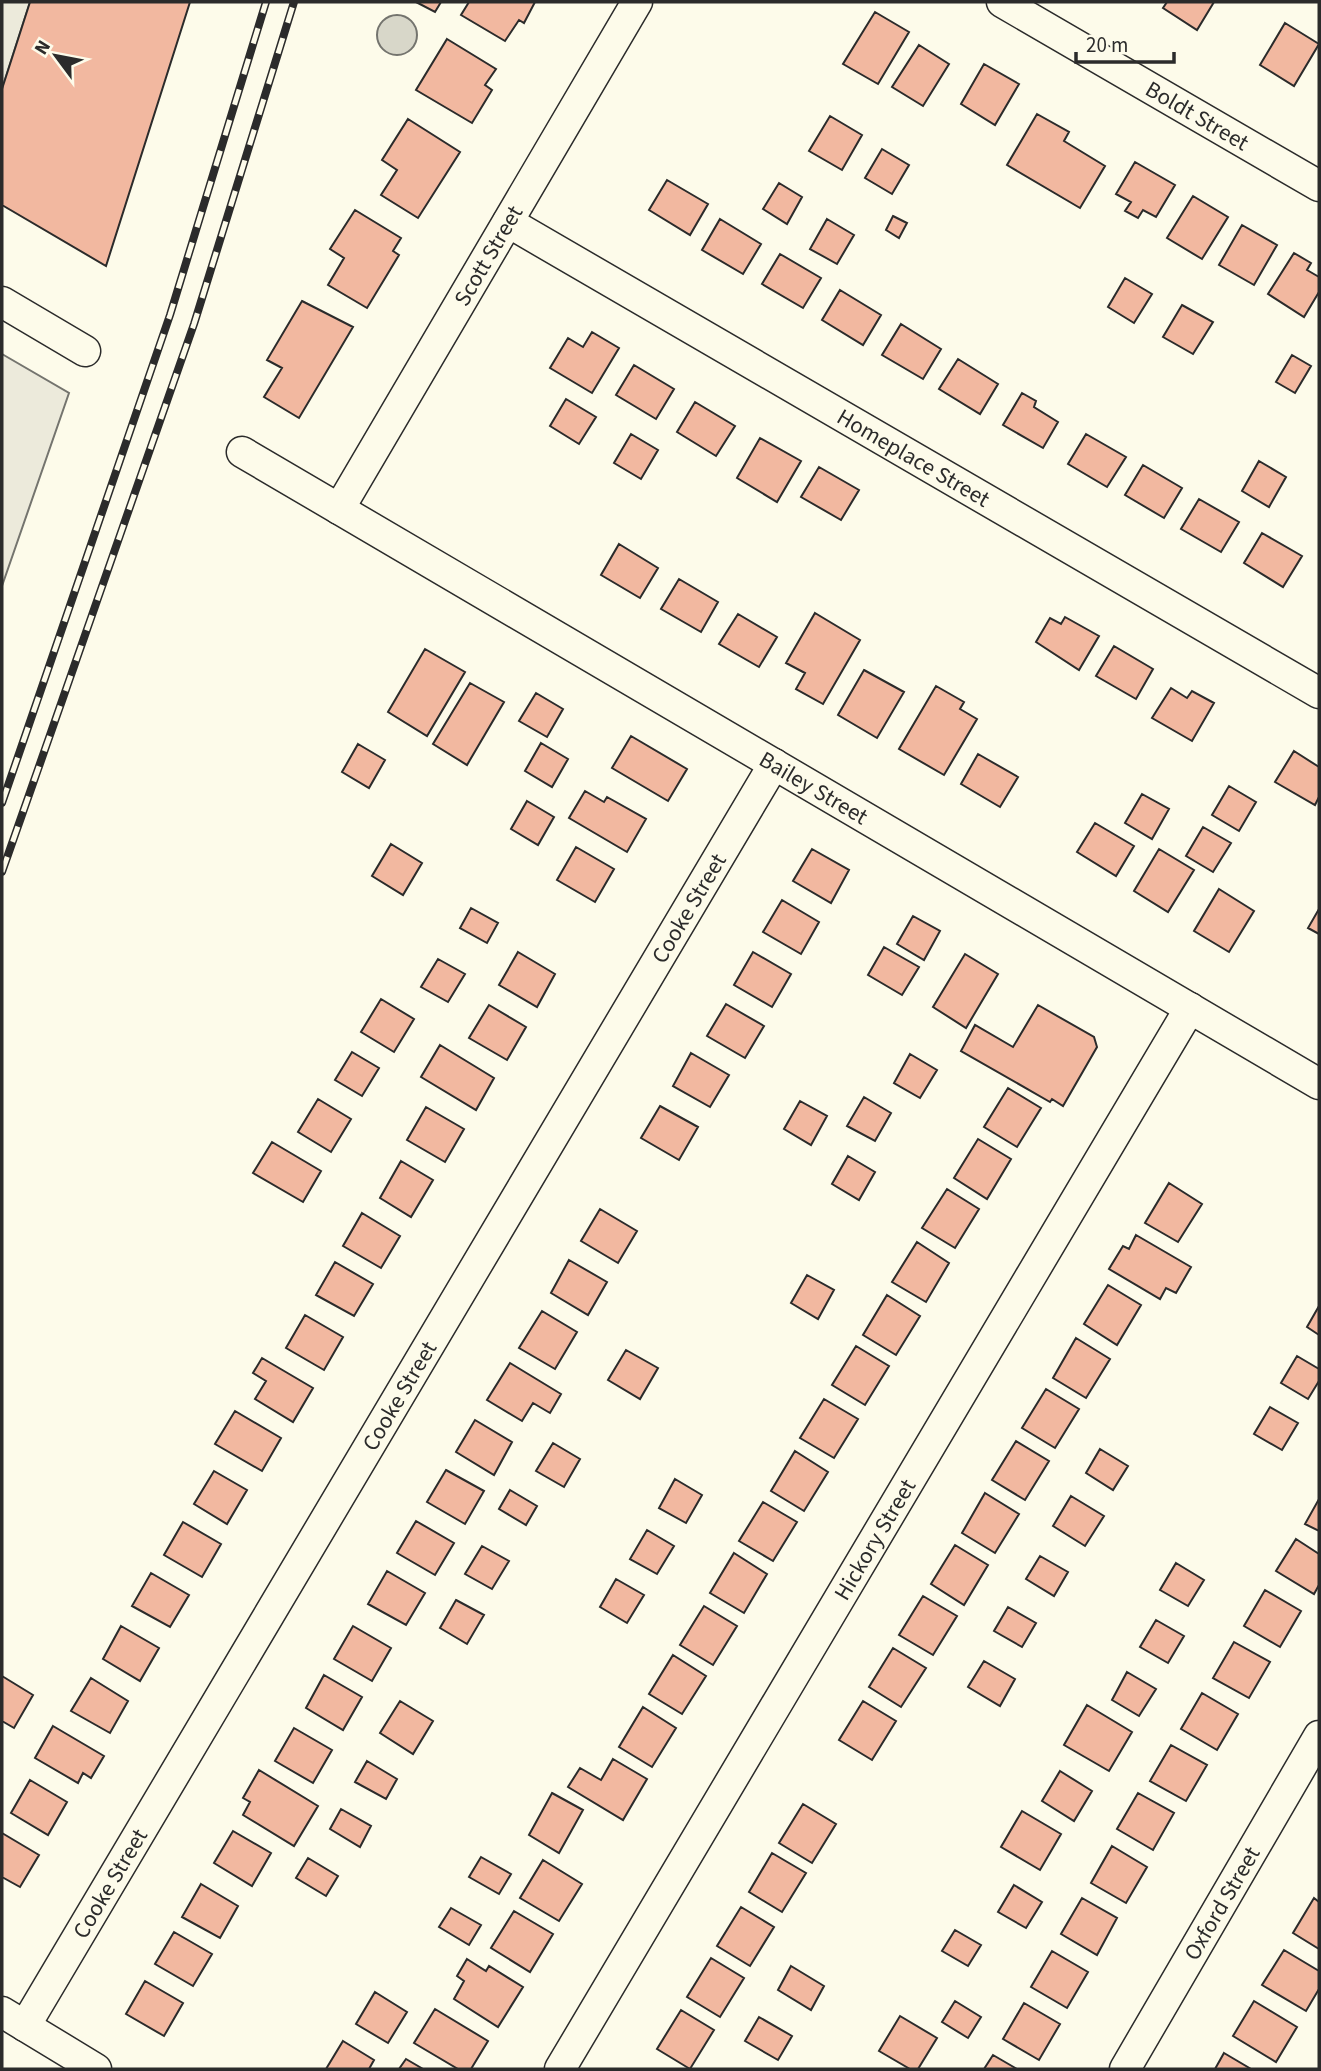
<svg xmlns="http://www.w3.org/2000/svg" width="1321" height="2071" font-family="'Source Sans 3',sans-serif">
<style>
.parking{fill:#eceadb;stroke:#74746e;stroke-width:2}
.water{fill:#d8d7c9;stroke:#74746e;stroke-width:2}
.building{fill:#f2b8a0;stroke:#2b2b2b;stroke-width:2}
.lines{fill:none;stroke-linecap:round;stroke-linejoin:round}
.minor-casing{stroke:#2b2b2b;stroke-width:33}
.minor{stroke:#fdfbea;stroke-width:30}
.rail-casing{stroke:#2b2b2b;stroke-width:8}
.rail{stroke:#fdfbea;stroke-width:5;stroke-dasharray:16;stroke-linecap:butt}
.labels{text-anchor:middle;stroke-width:5;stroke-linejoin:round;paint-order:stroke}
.street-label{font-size:23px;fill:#2b2b2b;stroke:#fdfbea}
</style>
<rect width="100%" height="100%" fill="#fdfbea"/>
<path class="parking" d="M 2,2 L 30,2 L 2,89 Z
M 2,354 L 69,393 L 2,586 Z"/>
<path class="water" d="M377 35a20 20 0 1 1 40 0a20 20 0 1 1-40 0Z"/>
<path class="building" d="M 30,2 L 190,2 L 106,266 L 2,205 L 2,89 Z
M 416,2 L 441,2 L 435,12 Z
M 469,2 L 535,2 L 524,23 L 519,20 L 505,41 L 461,15 Z
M 1167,2 L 1214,2 L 1197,30 L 1163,8 Z
M 875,12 L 909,32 L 878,84 L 843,64 Z
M 1285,23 L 1319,44 L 1294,86 L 1260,65 Z
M 447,39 L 496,69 L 485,85 L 492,90 L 472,123 L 416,90 Z
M 919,45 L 949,64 L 923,106 L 892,87 Z
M 984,64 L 1019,84 L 995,125 L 961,104 Z
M 1037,114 L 1069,132 L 1064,141 L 1105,166 L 1080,208 L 1007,165 Z
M 830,116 L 862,135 L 842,170 L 809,151 Z
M 408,119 L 460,152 L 418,218 L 381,195 L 397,170 L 382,160 Z
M 882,149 L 909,165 L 892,194 L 865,178 Z
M 1135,162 L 1175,185 L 1156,217 L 1143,210 L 1138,218 L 1125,211 L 1131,202 L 1116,194 Z
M 667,180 L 708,204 L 690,235 L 649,210 Z
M 779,183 L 802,197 L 787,224 L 763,209 Z
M 1193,196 L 1228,217 L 1202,259 L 1167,238 Z
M 355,210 L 401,238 L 393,251 L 399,255 L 367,308 L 328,285 L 344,258 L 330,249 Z
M 893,216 L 907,223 L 899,238 L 886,230 Z
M 720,219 L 761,244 L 743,274 L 702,250 Z
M 827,219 L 854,235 L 837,264 L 810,249 Z
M 1242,225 L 1277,245 L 1254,285 L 1219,265 Z
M 1294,253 L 1311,263 L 1307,270 L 1319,277 L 1319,292 L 1304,317 L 1268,294 Z
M 780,254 L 821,278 L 803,308 L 762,284 Z
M 1125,278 L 1152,294 L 1134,323 L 1108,307 Z
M 840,290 L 881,315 L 863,345 L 822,320 Z
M 302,301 L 353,327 L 299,418 L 264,397 L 282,368 L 267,360 Z
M 1182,305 L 1213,322 L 1193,354 L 1163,337 Z
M 901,324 L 941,349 L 923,379 L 882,355 Z
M 592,332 L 619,348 L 592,393 L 550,368 L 568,338 L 583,347 Z
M 1292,355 L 1311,366 L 1295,393 L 1276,382 Z
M 958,359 L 998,384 L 980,414 L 939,389 Z
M 634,365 L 674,389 L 656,419 L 616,395 Z
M 1022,393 L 1036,401 L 1034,407 L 1058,422 L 1043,448 L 1003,425 Z
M 566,399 L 596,417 L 579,444 L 550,426 Z
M 695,402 L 735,426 L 716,456 L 677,432 Z
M 631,434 L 658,450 L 641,479 L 614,463 Z
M 1086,434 L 1126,457 L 1107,487 L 1068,464 Z
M 760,438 L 801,461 L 777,502 L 737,478 Z
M 1259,461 L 1286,477 L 1269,507 L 1242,491 Z
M 1143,465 L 1182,488 L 1164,518 L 1125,495 Z
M 819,467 L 859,490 L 841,520 L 801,497 Z
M 1199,499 L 1239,522 L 1221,552 L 1181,529 Z
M 1262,533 L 1302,556 L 1283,587 L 1244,563 Z
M 619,544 L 658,568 L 640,598 L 601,575 Z
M 679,579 L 718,602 L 701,632 L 661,609 Z
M 815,613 L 860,640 L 823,704 L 796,689 L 805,673 L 786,663 Z
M 738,614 L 777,637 L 759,667 L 719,644 Z
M 1065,617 L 1099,636 L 1079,670 L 1036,642 L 1050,618 L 1061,624 Z
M 1114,646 L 1153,669 L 1136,699 L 1096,676 Z
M 425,649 L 465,672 L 427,736 L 388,712 Z
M 864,670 L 904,692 L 877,738 L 838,715 Z
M 470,683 L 504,702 L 467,765 L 433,744 Z
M 936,686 L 964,702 L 960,709 L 977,719 L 944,775 L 899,749 Z
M 1171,688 L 1187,698 L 1192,691 L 1214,703 L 1192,741 L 1152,718 Z
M 536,693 L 563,709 L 547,737 L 519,721 Z
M 631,736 L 687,769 L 668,801 L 612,768 Z
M 541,743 L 568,759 L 552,787 L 525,771 Z
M 358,744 L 385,760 L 369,788 L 342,772 Z
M 1294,751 L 1319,767 L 1319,797 L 1315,805 L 1275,782 Z
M 978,754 L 1018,777 L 1000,807 L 961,784 Z
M 1229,786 L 1256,802 L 1239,831 L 1212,815 Z
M 585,791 L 604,802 L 607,797 L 646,819 L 627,852 L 569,818 Z
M 1142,794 L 1169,809 L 1152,839 L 1125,823 Z
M 527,801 L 554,817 L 538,845 L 511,829 Z
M 1095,823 L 1134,846 L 1116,876 L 1077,852 Z
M 1203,827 L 1231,843 L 1213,872 L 1186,856 Z
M 391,844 L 422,863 L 403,895 L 372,876 Z
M 576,847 L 614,869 L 595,902 L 557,880 Z
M 812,849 L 849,870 L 831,903 L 793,881 Z
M 1159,849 L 1194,870 L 1168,912 L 1134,891 Z
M 1219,889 L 1254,911 L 1229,952 L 1194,931 Z
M 782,900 L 819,922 L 801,954 L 763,932 Z
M 471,908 L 498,923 L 487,943 L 460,928 Z
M 1319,909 L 1319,934 L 1308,928 Z
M 913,916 L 940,931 L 924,960 L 897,944 Z
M 884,947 L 919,967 L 902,995 L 868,975 Z
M 518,952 L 555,974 L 537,1007 L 499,985 Z
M 753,952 L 791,974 L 772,1007 L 734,985 Z
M 965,954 L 998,974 L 966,1028 L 933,1007 Z
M 438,959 L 465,974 L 448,1002 L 421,987 Z
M 381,999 L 414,1019 L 394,1052 L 361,1032 Z
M 726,1004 L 764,1026 L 745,1058 L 707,1036 Z
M 489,1005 L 526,1027 L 507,1060 L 469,1038 Z
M 1038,1005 L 1094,1037 L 1097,1047 L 1063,1106 L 1052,1099 L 1050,1102 L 961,1051 L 975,1025 L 1013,1047 Z
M 440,1045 L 494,1078 L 476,1110 L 421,1077 Z
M 352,1052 L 379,1068 L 362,1096 L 335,1080 Z
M 691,1053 L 729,1075 L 710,1107 L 673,1086 Z
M 910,1054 L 937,1070 L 920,1098 L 894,1083 Z
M 1008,1088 L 1041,1108 L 1017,1147 L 984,1127 Z
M 864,1097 L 891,1113 L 875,1141 L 847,1126 Z
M 318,1099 L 351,1119 L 331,1152 L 298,1132 Z
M 800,1101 L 827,1116 L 811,1145 L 784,1129 Z
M 660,1106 L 698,1127 L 679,1160 L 641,1138 Z
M 426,1107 L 464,1129 L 445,1162 L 407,1140 Z
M 978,1139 L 1011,1159 L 987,1199 L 954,1178 Z
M 272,1142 L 321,1171 L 303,1202 L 253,1173 Z
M 848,1156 L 875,1172 L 859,1200 L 832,1184 Z
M 401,1161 L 433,1180 L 411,1217 L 380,1198 Z
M 1169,1183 L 1202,1204 L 1178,1242 L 1145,1223 Z
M 947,1189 L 979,1209 L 955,1248 L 922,1228 Z
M 600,1209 L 637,1231 L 618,1263 L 581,1241 Z
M 362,1213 L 400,1236 L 381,1268 L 343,1246 Z
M 1136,1235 L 1191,1267 L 1176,1293 L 1166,1288 L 1160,1299 L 1109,1269 L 1123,1246 L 1129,1249 Z
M 917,1242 L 949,1263 L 926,1302 L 892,1282 Z
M 569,1260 L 607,1282 L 588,1315 L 551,1293 Z
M 335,1262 L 373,1284 L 354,1316 L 316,1295 Z
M 807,1275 L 834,1290 L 818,1319 L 791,1303 Z
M 1108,1285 L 1141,1305 L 1117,1345 L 1084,1324 Z
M 887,1295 L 920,1316 L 896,1355 L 863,1335 Z
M 1319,1306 L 1319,1335 L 1307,1327 Z
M 542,1311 L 577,1332 L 555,1369 L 519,1348 Z
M 305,1315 L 343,1337 L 324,1370 L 286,1348 Z
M 1076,1338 L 1110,1359 L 1086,1398 L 1053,1378 Z
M 856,1346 L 889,1366 L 865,1405 L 832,1385 Z
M 626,1350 L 658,1368 L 640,1399 L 608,1380 Z
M 1297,1356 L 1319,1369 L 1319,1381 L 1308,1399 L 1281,1383 Z
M 262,1358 L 313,1388 L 293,1422 L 255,1399 L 266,1381 L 253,1373 Z
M 510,1363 L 561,1394 L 550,1413 L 533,1403 L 522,1421 L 487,1400 Z
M 1046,1389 L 1079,1409 L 1055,1448 L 1022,1428 Z
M 824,1399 L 858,1419 L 834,1458 L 800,1438 Z
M 1270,1407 L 1298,1423 L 1282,1450 L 1254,1434 Z
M 235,1411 L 281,1438 L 262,1471 L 215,1444 Z
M 475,1420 L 512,1442 L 494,1475 L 456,1452 Z
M 1016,1441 L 1049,1461 L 1025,1500 L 992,1480 Z
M 553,1443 L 580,1459 L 564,1487 L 536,1471 Z
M 1100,1449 L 1128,1466 L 1113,1490 L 1086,1473 Z
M 795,1451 L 828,1472 L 804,1511 L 771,1491 Z
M 446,1470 L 484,1491 L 465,1524 L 427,1502 Z
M 214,1471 L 247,1490 L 227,1524 L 194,1504 Z
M 675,1479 L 702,1495 L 686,1523 L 659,1508 Z
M 510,1490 L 537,1506 L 526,1525 L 499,1509 Z
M 985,1493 L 1019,1514 L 995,1553 L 962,1533 Z
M 1071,1496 L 1104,1516 L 1085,1546 L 1053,1526 Z
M 1319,1499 L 1319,1531 L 1305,1524 Z
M 763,1502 L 797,1522 L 773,1561 L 739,1541 Z
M 416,1521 L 454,1543 L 435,1575 L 397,1553 Z
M 183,1522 L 221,1544 L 202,1577 L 164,1555 Z
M 647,1530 L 674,1546 L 657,1574 L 630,1559 Z
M 1296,1539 L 1319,1554 L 1319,1585 L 1314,1594 L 1276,1571 Z
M 955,1545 L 988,1565 L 964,1605 L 931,1584 Z
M 482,1546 L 509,1561 L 492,1589 L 465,1574 Z
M 734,1553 L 767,1574 L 744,1613 L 710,1593 Z
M 1040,1556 L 1068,1572 L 1054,1596 L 1026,1579 Z
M 1176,1563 L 1204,1580 L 1188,1606 L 1160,1590 Z
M 387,1571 L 425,1593 L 406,1625 L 368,1604 Z
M 151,1573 L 189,1595 L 170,1627 L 132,1606 Z
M 616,1579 L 644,1595 L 627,1623 L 600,1607 Z
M 1265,1590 L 1301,1611 L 1280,1647 L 1244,1626 Z
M 923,1596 L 957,1616 L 933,1655 L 899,1635 Z
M 456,1600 L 484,1615 L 467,1644 L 440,1628 Z
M 704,1606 L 737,1626 L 713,1665 L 680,1645 Z
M 1008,1607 L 1036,1623 L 1022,1647 L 994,1631 Z
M 1156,1620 L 1184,1636 L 1168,1663 L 1140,1647 Z
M 121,1626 L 159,1648 L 140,1681 L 103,1659 Z
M 353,1626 L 391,1648 L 372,1681 L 334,1659 Z
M 1234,1642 L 1270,1662 L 1249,1698 L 1213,1678 Z
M 893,1648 L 926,1668 L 901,1707 L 869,1687 Z
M 673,1655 L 706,1676 L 682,1714 L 649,1694 Z
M 984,1661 L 1015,1679 L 1000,1706 L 968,1687 Z
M 1127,1672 L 1156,1689 L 1139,1716 L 1112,1700 Z
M 324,1675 L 362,1697 L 343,1730 L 306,1708 Z
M 2,1676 L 33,1695 L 14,1728 L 2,1721 Z
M 91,1678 L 128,1701 L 110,1733 L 71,1711 Z
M 1202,1693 L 1238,1714 L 1217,1750 L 1181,1729 Z
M 400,1701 L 433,1721 L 413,1754 L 380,1733 Z
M 863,1701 L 896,1721 L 872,1760 L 839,1740 Z
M 1087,1705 L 1132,1732 L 1109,1771 L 1064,1745 Z
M 643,1707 L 676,1728 L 652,1767 L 619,1747 Z
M 53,1726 L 104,1756 L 91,1778 L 83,1773 L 78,1783 L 35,1758 Z
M 294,1728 L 332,1750 L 313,1783 L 275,1761 Z
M 1171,1745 L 1207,1765 L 1186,1801 L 1150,1781 Z
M 613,1759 L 647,1779 L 623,1820 L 568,1787 L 580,1768 L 601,1780 Z
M 367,1761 L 397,1779 L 386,1799 L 355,1782 Z
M 259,1770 L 318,1806 L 294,1846 L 243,1815 L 250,1802 L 243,1798 Z
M 1060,1771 L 1092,1791 L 1074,1821 L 1042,1801 Z
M 30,1780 L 67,1802 L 48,1835 L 11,1813 Z
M 552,1793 L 583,1810 L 559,1853 L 529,1835 Z
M 1138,1793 L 1174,1813 L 1153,1850 L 1117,1829 Z
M 803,1804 L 836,1824 L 812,1863 L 779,1843 Z
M 341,1809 L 371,1826 L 360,1847 L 330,1829 Z
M 1022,1811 L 1061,1834 L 1040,1870 L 1001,1847 Z
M 233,1831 L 271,1853 L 252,1886 L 214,1863 Z
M 2,1833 L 39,1855 L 20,1887 L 2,1877 Z
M 1112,1846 L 1147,1867 L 1126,1903 L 1091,1883 Z
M 772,1853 L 806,1873 L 782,1912 L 749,1892 Z
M 481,1857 L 511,1874 L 499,1894 L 469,1877 Z
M 308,1858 L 338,1876 L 326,1896 L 296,1878 Z
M 543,1860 L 582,1884 L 559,1921 L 520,1898 Z
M 201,1884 L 238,1906 L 220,1938 L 182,1917 Z
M 1014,1885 L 1042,1902 L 1026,1928 L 998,1912 Z
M 1082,1898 L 1117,1918 L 1097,1955 L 1061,1934 Z
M 1314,1898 L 1319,1902 L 1319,1949 L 1293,1933 Z
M 741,1907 L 774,1927 L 750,1966 L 717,1946 Z
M 451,1908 L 481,1925 L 469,1945 L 439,1927 Z
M 514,1911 L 553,1934 L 530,1972 L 491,1948 Z
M 955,1930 L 981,1945 L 968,1966 L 942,1951 Z
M 174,1932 L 212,1954 L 193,1986 L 155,1964 Z
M 1284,1950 L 1319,1971 L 1319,1989 L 1306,2011 L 1262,1985 Z
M 1052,1951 L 1088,1972 L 1067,2008 L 1031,1987 Z
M 711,1958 L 744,1978 L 720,2017 L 687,1997 Z
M 467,1959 L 486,1971 L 489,1966 L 523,1987 L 498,2027 L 454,1999 L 464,1981 L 457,1976 Z
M 791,1966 L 824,1986 L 811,2010 L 778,1990 Z
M 145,1981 L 183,2003 L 164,2036 L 126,2014 Z
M 375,1992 L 407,2012 L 388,2043 L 356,2024 Z
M 955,2001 L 981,2017 L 968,2038 L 942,2022 Z
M 1254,2001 L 1297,2027 L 1276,2062 L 1233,2036 Z
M 1024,2003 L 1060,2024 L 1039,2060 L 1003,2039 Z
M 435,2009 L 488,2041 L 471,2069 L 458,2069 L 414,2043 Z
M 681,2010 L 714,2030 L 690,2069 L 657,2049 Z
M 900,2016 L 937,2038 L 918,2069 L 910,2069 L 879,2051 Z
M 759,2017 L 792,2036 L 778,2060 L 745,2041 Z
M 343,2041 L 374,2060 L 369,2069 L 326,2069 Z
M 1224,2053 L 1251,2069 L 1215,2069 Z
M 993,2055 L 1017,2069 L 984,2069 Z
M 406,2059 L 423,2069 L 399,2069 Z"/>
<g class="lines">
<g class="minor-casing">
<g id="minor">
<path id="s1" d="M 1002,2 L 1319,186"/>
<path id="s2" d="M 508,222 L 1319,693"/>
<path d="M 2,302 L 85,351"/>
<path id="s3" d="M 242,452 L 1319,1084"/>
<path id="s4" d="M 339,509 L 637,2"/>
<path d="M 2,2012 L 96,2069"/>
<path id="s5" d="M 25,2026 L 774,764"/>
<path id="s6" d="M 560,2069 L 1190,1008"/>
<path id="s7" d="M 1125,2069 L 1319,1736"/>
</g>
</g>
<use href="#minor" class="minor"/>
<g class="rail-casing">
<path id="rail" d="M 2,803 L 170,315 L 266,2
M 2,872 L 194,324 L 294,2"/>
</g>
<use href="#rail" class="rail"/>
</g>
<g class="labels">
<g class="street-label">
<text dy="8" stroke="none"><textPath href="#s1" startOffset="226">Boldt Street</textPath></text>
<text dy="8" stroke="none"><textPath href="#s4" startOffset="294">Scott Street</textPath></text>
<text dy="8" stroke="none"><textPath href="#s2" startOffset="469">Homeplace Street</textPath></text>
<text dy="8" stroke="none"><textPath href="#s3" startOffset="663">Bailey Street</textPath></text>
<text dy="8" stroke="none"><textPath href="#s5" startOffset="1300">Cooke Street</textPath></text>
<text dy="8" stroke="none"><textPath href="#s5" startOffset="733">Cooke Street</textPath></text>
<text dy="8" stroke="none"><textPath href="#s6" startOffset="616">Hickory Street</textPath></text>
<text dy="8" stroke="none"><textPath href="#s5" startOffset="166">Cooke Street</textPath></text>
<text dy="8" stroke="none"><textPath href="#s7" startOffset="192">Oxford Street</textPath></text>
</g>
</g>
<rect width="1321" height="2071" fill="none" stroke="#2b2b2b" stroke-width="7"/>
<g transform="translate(56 56) rotate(302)" stroke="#fdfbea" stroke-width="5" paint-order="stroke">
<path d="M0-5L12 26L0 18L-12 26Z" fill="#2b2b2b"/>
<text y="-10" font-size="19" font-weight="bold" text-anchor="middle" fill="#2b2b2b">N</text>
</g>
<path d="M1076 52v10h98v-10" fill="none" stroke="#2b2b2b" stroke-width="3.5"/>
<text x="1086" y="52" font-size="21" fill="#2b2b2b" stroke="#fdfbea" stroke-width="5" paint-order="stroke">20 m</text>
</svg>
